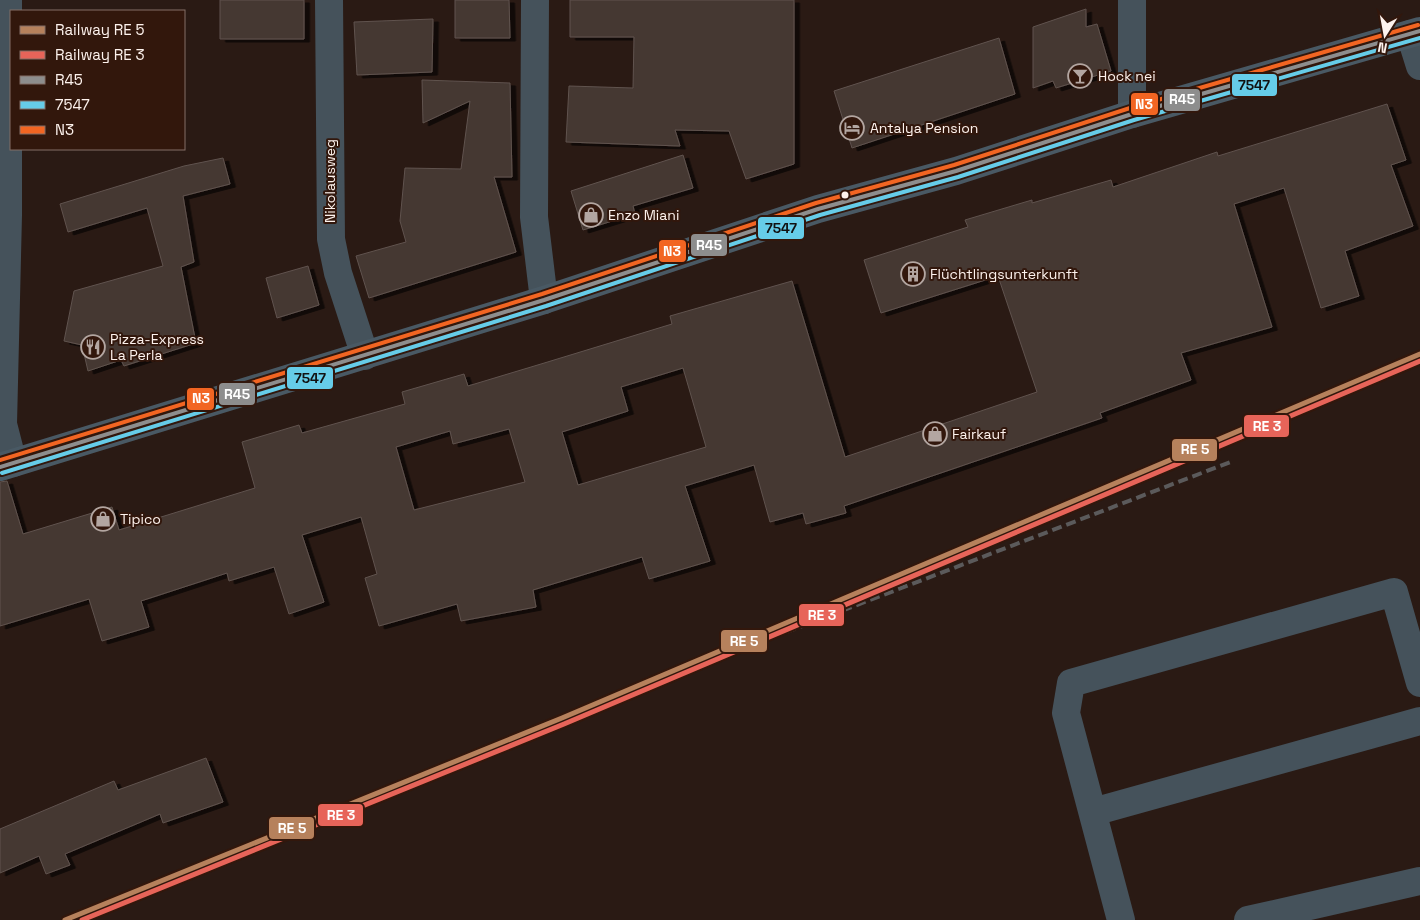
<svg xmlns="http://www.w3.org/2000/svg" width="1420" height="920" font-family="'Space Grotesk',sans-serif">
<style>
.building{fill:#443732;stroke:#60534e;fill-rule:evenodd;filter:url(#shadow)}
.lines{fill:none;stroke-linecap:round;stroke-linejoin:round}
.minor{stroke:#45525b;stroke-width:28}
.major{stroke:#495964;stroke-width:28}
.rail{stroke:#5b5a5b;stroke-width:4;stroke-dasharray:10 5;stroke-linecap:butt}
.bus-1-casing{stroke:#32170c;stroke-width:8}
.bus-2-casing{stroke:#32170c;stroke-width:8}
.bus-3-casing{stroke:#32170c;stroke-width:8}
.bus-1{stroke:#8d8d8d;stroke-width:4}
.bus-2{stroke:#66cce8;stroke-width:4}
.bus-3{stroke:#f26522;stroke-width:4}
.rail-1-casing{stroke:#32170c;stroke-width:9}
.rail-2-casing{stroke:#32170c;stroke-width:9}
.rail-1{stroke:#b6815c;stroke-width:5}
.rail-2{stroke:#e76459;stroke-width:5}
.bus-dot{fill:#fdf2ed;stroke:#32170c;stroke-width:2}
.labels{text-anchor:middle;stroke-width:4;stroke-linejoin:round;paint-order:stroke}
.poi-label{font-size:14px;fill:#fdf2ed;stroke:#32170c;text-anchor:start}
.street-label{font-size:14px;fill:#fdf2ed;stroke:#32170c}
.line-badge{stroke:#32170c;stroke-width:2}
.badge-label{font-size:14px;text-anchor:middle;font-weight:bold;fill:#fff}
.pale-badge-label{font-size:14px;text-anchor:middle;font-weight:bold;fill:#111}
</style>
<defs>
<filter id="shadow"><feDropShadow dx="5.5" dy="3" stdDeviation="0" flood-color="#0009"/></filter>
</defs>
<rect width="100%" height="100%" fill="#2a1a14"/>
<path class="building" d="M 220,0 L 304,0 L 304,39 L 220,39 Z
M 455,0 L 509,0 L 510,38 L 455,38 Z
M 570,0 L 794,0 L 794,164 L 746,179 L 729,131 L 675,130 L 680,146 L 566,142 L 569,86 L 633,88 L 634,37 L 570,37 Z
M 1086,9 L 1086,27 L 1097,24 L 1111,71 L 1056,88 L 1053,81 L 1033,88 L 1033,27 Z
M 433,19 L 432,72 L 357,75 L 354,22 Z
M 999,38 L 1015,94 L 852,148 L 834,91 Z
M 422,80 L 510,83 L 512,177 L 494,177 L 516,252 L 369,298 L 356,256 L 406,242 L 400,221 L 405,168 L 461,169 L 470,101 L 423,123 Z
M 1387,104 L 1406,160 L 1391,165 L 1413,226 L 1345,251 L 1359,296 L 1321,308 L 1284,188 L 1234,204 L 1272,327 L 1181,353 L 1191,380 L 1100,413 L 1102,418 L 844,506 L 846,513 L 806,524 L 803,513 L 770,522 L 754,465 L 685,486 L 710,561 L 649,579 L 642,557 L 533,590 L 536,607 L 461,621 L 457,604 L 379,626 L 365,578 L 377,574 L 361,517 L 302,535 L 324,602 L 289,614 L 274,567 L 229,581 L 227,573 L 141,601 L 149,627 L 102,641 L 89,599 L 0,626 L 0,482 L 7,481 L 23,534 L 112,507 L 119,530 L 255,488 L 242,442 L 299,425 L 302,433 L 405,404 L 402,392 L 464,374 L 468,386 L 541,364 L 672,324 L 670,316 L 792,281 L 845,457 L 1037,392 L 998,276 L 881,313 L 864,260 L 968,227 L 965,220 L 1032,200 L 1032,203 L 1111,180 L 1113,187 L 1217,152 L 1218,156 ZM 683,368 L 706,447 L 578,485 L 562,432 L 628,411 L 621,387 ZM 509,429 L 525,482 L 414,510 L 396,447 L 450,431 L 453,444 Z
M 683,155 L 693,188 L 633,206 L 635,214 L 583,230 L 571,191 Z
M 223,158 L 230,184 L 183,196 L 194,262 L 181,267 L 196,343 L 124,366 L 121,360 L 88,371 L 82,345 L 64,341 L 74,291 L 163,266 L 147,208 L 68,232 L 60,204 L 184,166 Z
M 308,266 L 319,305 L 277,318 L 266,278 Z
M 206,758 L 223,802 L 163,823 L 160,814 L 65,854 L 70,865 L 46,874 L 39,856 L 0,873 L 0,829 L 114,781 L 118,790 Z"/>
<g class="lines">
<path class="minor" d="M 8,0 L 8,215 L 3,424 L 13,463
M 329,0 L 331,239 L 338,273 L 365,356
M 535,0 L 534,217 L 544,300
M 1410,34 L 1420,66
M 1132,114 L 1132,0
M 1093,812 L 1420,721
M 1121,920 L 1066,713 L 1071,683 L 1394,592 L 1420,683
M 1248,920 L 1420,881"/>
<path class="major" d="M 0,467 L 544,300 L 818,209 L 956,171 L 1132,114 L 1420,31"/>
<path class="rail" d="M 562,718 L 1233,461"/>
<g class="bus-1-casing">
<path id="bus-1" d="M 0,467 L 544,300 L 818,209 L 956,171 L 1132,114 L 1420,31"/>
</g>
<g class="bus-2-casing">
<path id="bus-2" d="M 2,473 L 546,306 L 820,215 L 958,177 L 1134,120 L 1420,38"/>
</g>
<g class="bus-3-casing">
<path id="bus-3" d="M 0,460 L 542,294 L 816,203 L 954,165 L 1130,108 L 1418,25"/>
</g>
<use href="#bus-1" class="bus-1"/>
<use href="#bus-2" class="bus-2"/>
<use href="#bus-3" class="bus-3"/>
<g class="rail-1-casing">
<path id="rail-1" d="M 65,920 L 562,718 L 1420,354"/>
</g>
<g class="rail-2-casing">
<path id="rail-2" d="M 82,920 L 564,724 L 1420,361"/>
</g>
<use href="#rail-1" class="rail-1"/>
<use href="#rail-2" class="rail-2"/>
</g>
<defs>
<g id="bar-ring" transform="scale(1.25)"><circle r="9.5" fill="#32170c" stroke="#b3a6a1" stroke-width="1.5"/><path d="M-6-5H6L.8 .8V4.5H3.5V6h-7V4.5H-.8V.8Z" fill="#b3a6a1"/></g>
<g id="hotel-ring" transform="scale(1.25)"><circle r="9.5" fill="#32170c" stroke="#b3a6a1" stroke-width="1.5"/><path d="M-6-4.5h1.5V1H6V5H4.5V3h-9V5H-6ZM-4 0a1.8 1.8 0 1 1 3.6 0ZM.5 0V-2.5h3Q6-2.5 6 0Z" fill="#b3a6a1"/></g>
<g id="shop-ring" transform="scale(1.25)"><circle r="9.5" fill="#32170c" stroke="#b3a6a1" stroke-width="1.5"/><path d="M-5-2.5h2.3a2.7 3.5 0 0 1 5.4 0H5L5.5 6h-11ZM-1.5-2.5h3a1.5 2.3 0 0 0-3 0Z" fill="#b3a6a1"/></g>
<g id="building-ring" transform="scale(1.25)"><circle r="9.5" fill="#32170c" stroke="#b3a6a1" stroke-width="1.5"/><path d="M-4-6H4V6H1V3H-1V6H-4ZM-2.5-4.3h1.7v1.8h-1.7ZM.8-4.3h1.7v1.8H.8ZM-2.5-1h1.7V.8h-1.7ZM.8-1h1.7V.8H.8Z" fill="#b3a6a1"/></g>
<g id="restaurant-ring" transform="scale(1.25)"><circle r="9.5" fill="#32170c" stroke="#b3a6a1" stroke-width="1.5"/><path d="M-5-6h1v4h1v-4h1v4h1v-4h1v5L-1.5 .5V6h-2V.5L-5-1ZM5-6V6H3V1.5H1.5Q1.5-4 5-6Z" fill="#b3a6a1"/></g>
</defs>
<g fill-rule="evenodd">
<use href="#bar-ring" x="1080" y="76"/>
<use href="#hotel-ring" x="852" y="128"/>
<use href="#shop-ring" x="591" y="215"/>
<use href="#building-ring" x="913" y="274"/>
<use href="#restaurant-ring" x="93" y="347"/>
<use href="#shop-ring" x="935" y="434"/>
<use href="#shop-ring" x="103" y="519"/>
</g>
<circle class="bus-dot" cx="845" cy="195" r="4.5"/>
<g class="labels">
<g class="poi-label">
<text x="1098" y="81">Hock nei</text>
<text x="870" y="133">Antalya Pension</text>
<text x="608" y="220">Enzo Miani</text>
<text x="930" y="279">Flüchtlingsunterkunft</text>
<text x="110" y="344">Pizza-Express<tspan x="110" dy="16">La Perla</tspan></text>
<text x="952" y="439">Fairkauf</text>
<text x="120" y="524">Tipico</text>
</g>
<g class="street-label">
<text transform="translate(330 181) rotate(-90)" y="5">Nikolausweg</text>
</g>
</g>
<g class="line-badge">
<rect x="1231" y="73" width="47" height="24" rx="5" fill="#66cce8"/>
<rect x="1163" y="88" width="38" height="24" rx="5" fill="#8d8d8d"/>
<rect x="1130" y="92" width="29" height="24" rx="5" fill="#f26522"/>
<rect x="757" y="216" width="48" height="24" rx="5" fill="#66cce8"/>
<rect x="690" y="233" width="38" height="24" rx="5" fill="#8d8d8d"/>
<rect x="658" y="239" width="29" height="24" rx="5" fill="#f26522"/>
<rect x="286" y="366" width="48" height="24" rx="5" fill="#66cce8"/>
<rect x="218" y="382" width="38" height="24" rx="5" fill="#8d8d8d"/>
<rect x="186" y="387" width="29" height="24" rx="5" fill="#f26522"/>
<rect x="1243" y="414" width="47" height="24" rx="5" fill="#e76459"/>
<rect x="1171" y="438" width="47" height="24" rx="5" fill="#b6815c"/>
<rect x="798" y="603" width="47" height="24" rx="5" fill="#e76459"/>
<rect x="720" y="629" width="48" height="24" rx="5" fill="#b6815c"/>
<rect x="317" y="803" width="47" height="24" rx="5" fill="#e76459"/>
<rect x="268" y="816" width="47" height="24" rx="5" fill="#b6815c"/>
</g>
<g class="badge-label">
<text x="1182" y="104">R45</text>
<text x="1144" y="109">N3</text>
<text x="709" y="250">R45</text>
<text x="672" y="256">N3</text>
<text x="237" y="399">R45</text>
<text x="201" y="403">N3</text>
<text x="1267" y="431">RE 3</text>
<text x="1195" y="454">RE 5</text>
<text x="822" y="620">RE 3</text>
<text x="744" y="646">RE 5</text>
<text x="341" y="820">RE 3</text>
<text x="292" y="833">RE 5</text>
</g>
<g class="pale-badge-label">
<text x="1254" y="90">7547</text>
<text x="781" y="233">7547</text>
<text x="310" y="383">7547</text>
</g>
<rect x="10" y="10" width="175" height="140" fill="#32170c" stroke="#836f66"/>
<rect x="20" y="26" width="25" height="8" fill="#b6815c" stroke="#836f66"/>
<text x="55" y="35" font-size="15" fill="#fdf2ed">Railway RE 5</text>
<rect x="20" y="51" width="25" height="8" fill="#e76459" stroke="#836f66"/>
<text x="55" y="60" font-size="15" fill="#fdf2ed">Railway RE 3</text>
<rect x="20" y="76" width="25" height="8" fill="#8d8d8d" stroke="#836f66"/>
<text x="55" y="85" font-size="15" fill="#fdf2ed">R45</text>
<rect x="20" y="101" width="25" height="8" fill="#66cce8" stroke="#836f66"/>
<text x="55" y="110" font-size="15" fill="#fdf2ed">7547</text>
<rect x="20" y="126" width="25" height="8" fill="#f26522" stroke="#836f66"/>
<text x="55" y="135" font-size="15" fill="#fdf2ed">N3</text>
<g transform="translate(1385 35) rotate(191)" stroke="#32170c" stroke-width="4" paint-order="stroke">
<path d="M0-4L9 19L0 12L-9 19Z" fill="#fdf2ed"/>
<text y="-8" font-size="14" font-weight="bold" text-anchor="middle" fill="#fdf2ed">N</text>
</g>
</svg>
